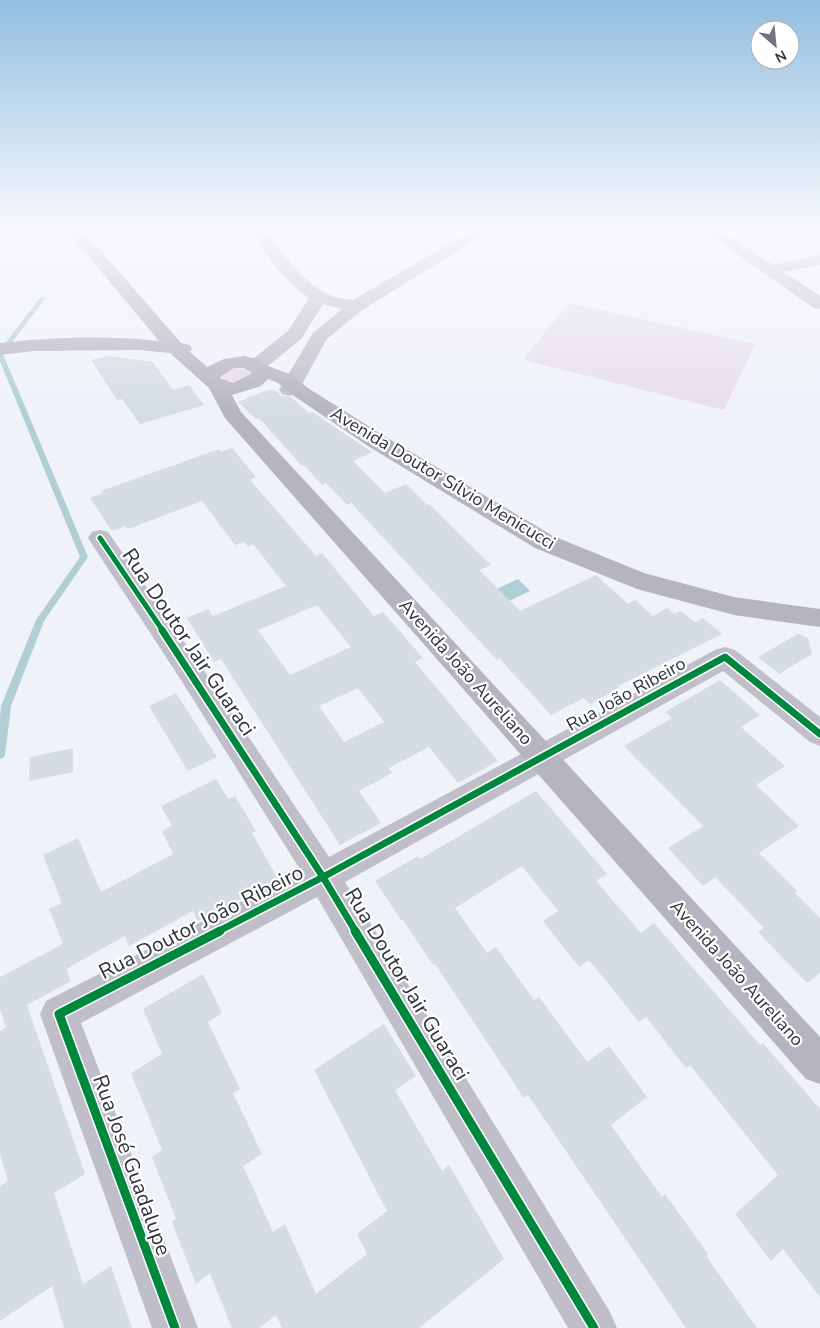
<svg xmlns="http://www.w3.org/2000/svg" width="820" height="1328" font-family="'Nunito Sans',sans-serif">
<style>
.green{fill:#e6deeb}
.water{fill:#b1ced4}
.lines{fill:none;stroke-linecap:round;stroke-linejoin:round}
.stream{fill:#b1ced4;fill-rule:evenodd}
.building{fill:#d5dce3;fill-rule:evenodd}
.street{fill:#c0bec9;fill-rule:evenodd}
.secondary{fill:#b6b4c1;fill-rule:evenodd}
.cycleway-far2-casing{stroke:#fff;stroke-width:8}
.cycleway-far1-casing{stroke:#fff;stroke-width:10}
.cycleway-casing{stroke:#fff;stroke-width:12}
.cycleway-far2{stroke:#00873e;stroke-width:5}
.cycleway-far1{stroke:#00873e;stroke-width:7}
.cycleway{stroke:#00873e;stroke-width:9}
.labels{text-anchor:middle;stroke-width:4.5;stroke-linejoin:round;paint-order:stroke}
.street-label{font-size:18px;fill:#2e323a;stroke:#fff}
.near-street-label{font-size:21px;fill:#2e323a;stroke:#fff}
</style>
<rect width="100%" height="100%" fill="#eff2f9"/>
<path class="green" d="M 569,303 L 755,344 L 724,410 L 523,360 Z
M 240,366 L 250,371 L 250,376 C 239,382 229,386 220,376 L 222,371 Z"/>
<path class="water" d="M 518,579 L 530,591 L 502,604 L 490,592 Z"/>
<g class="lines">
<path class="stream" d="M 42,297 L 45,299 L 3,354 L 88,557 L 44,621 L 11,706 L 5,755 L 3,758 L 0,759 L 0,717 L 1,706 L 36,620 L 80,557 L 0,361 L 0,350 L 40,298 Z"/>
</g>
<path class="building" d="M 108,356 L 153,362 L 173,390 L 189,385 L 204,405 L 140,424 L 122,399 L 117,400 L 91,360 Z
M 268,390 L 277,391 L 281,396 L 291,397 L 309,413 L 312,412 L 372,452 L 353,461 L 385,493 L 406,484 L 427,505 L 429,504 L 491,565 L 479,570 L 520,611 L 596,575 L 628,604 L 635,600 L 653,616 L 667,608 L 674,614 L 681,611 L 695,622 L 703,618 L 722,634 L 618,686 L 619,688 L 590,704 L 584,698 L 551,715 L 499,658 L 497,660 L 351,503 L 347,505 L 326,483 L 322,485 L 304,465 L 302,466 L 259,418 L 256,419 L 238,402 Z
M 232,448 L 256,477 L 250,480 L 316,556 L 322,553 L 374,616 L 383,612 L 423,658 L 415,662 L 498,761 L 458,783 L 429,747 L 389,768 L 392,773 L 359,791 L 381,823 L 340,845 L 221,659 L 214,662 L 187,618 L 208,609 L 213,616 L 286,586 L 253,544 L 248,546 L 244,542 L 235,545 L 202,501 L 128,529 L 126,526 L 112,531 L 90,498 L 103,493 L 101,491 L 191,459 L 219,449 L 221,452 ZM 317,605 L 351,647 L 290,675 L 258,630 ZM 358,688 L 384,722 L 344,742 L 319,706 Z
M 798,634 L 808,638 L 812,654 L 779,674 L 758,657 Z
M 720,680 L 760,715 L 741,727 L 785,766 L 756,785 L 799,826 L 759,853 L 797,891 L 795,893 L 820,918 L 820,973 L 807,983 L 758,932 L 764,928 L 715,877 L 703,886 L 668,848 L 703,826 L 624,746 L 672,718 L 665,712 Z
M 176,693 L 217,757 L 188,771 L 149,706 Z
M 73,748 L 73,772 L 29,781 L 30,757 Z
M 216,779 L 228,799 L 235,796 L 256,831 L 252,833 L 278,879 L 198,921 L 193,911 L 129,946 L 125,936 L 66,969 L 71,981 L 27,1005 L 85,1174 L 54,1193 L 83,1284 L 111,1266 L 132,1328 L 64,1328 L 52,1286 L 0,1321 L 0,1186 L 8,1181 L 0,1154 L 0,1031 L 6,1027 L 0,1009 L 0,977 L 63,944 L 49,909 L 62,903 L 43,855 L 78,838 L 101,892 L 173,854 L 162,831 L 172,826 L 161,806 Z
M 536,791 L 607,874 L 596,881 L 641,933 L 654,923 L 760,1045 L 763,1043 L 820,1109 L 820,1297 L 783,1249 L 771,1261 L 735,1214 L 778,1175 L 690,1065 L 686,1068 L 646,1017 L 639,1022 L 589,960 L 579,967 L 543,921 L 558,911 L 522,866 L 455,908 L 487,953 L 496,947 L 534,1000 L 539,997 L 587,1062 L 609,1046 L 647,1097 L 611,1125 L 662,1197 L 665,1194 L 708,1254 L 706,1256 L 757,1328 L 686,1328 L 528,1095 L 524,1098 L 435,964 L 433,965 L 403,920 L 401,920 L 375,881 L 418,856 L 420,859 Z
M 203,974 L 222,1013 L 208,1022 L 240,1089 L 233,1093 L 262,1154 L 243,1166 L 273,1232 L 285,1224 L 316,1294 L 367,1254 L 357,1234 L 387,1211 L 314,1070 L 384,1024 L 416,1076 L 395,1090 L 442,1171 L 449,1165 L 504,1259 L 419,1328 L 282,1328 L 276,1315 L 259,1328 L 232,1328 L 210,1273 L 196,1284 L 172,1222 L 176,1219 L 152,1157 L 162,1150 L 131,1073 L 162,1054 L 143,1009 Z"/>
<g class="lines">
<path class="street" d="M 251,228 L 266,228 C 278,250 304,283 327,294 C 335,298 344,299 353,300 L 476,228 L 495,228 L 362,310 L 326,340 L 299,390 L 296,394 L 289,396 L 282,394 L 279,390 L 313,333 L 342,309 L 323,304 L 301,339 L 263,370 L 256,372 L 249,370 L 246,366 L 249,362 L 288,331 L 309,298 C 285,282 264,254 251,228 Z
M 700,228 L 718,228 L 773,265 L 820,255 L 820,265 L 784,272 L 820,296 L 820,309 L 814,308 Z
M 100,530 L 108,532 L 201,666 L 329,857 L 715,650 L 725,647 L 735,650 L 820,717 L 820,746 L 810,742 L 723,671 L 345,882 L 610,1312 L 617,1328 L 568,1328 L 317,897 L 81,1023 L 198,1328 L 152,1328 L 40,1014 L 46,1001 L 301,871 L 181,680 L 88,538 L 92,532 Z"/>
<path class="secondary" d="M 65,228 L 81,228 L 181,343 L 190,345 L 192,349 L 190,352 L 207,367 L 224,359 L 244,356 L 257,359 L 268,366 L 292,375 L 308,388 L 384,436 L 553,536 L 644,573 L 734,597 L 820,609 L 820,627 L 734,615 L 637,589 L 535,548 L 368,446 L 294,396 L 278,383 L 268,379 L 261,386 L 232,395 L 241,412 L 820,1037 L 820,1084 L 806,1079 L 225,418 L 209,388 L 170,353 L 139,350 L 33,351 L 0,355 L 0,343 C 51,337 108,335 159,341 ZM 234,368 L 244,368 L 251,372 L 251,374 L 233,383 L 220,378 L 221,376 Z"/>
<g class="cycleway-far2-casing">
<path id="cycleway-far2" d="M 100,538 L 163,631"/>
</g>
<g class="cycleway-far1-casing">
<path id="cycleway-far1" d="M 162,630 L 323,877 L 356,932
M 217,932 L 323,877 L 725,657 L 820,734"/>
</g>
<g class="cycleway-casing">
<path id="cycleway" d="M 355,931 L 594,1328
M 175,1328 L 59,1014 L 220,931"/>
</g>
<use href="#cycleway-far2" class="cycleway-far2"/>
<use href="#cycleway-far1" class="cycleway-far1"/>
<use href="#cycleway" class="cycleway"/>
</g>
<linearGradient id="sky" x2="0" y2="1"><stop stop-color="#92bee0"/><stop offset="0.55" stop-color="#f8f9fc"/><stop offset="1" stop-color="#f8f9fc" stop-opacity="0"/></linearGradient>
<rect width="820" height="414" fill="url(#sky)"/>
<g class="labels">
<g class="street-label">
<text transform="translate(443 478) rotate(31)" y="6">Avenida Doutor Sílvio Menicucci</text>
<text transform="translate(466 672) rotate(48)" y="6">Avenida João Aureliano</text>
<text transform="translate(626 694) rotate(-29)" y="6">Rua João Ribeiro</text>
<text transform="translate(737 973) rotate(48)" y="6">Avenida João Aureliano</text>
</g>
<g class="near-street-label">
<text transform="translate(189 642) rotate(56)" y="7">Rua Doutor Jair Guaraci</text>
<text transform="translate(201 922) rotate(-27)" y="7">Rua Doutor João Ribeiro</text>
<text transform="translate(407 984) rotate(59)" y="7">Rua Doutor Jair Guaraci</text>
<text transform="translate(132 1165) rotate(70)" y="7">Rua José Guadalupe</text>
</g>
</g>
<g transform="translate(775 45) rotate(153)"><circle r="24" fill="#ffffff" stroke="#abadb0"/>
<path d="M0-4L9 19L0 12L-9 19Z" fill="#72757d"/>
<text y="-8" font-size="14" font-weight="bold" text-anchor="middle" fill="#2e323a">N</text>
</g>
</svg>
